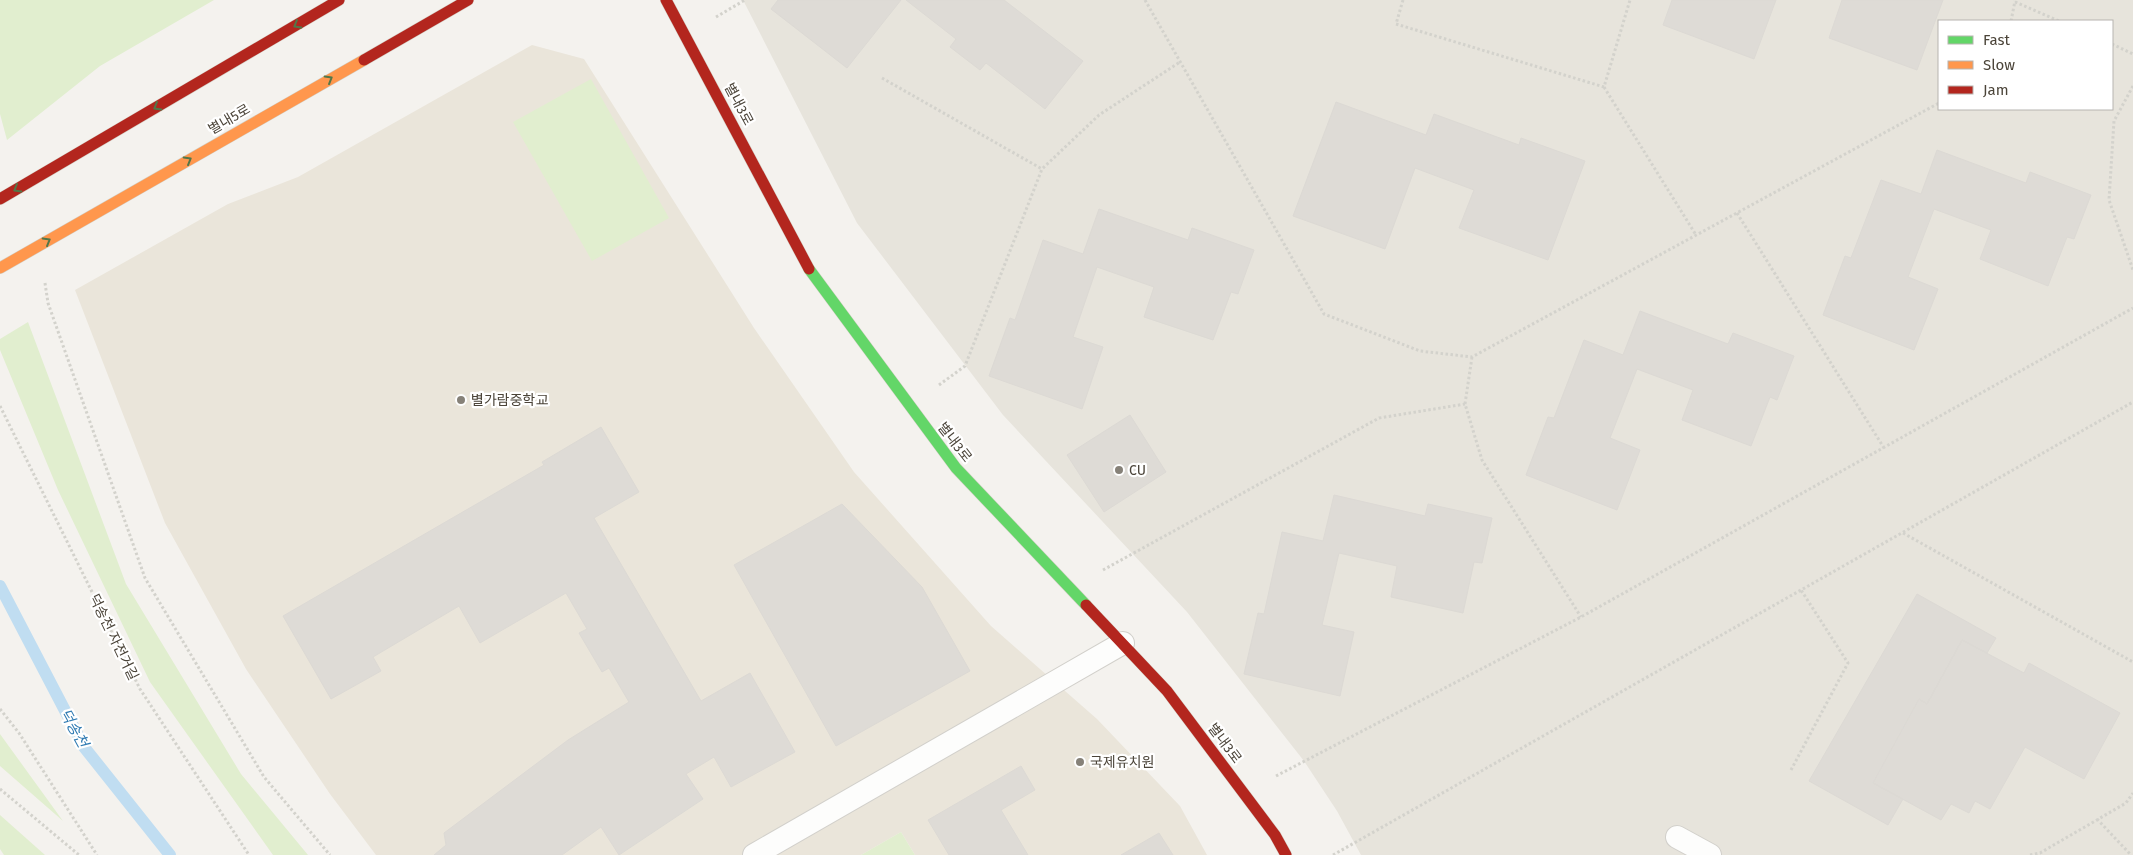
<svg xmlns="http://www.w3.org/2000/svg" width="2133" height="855" font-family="'Fira Sans','Noto Sans KR',sans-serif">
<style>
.residential{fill:#e7e4dc;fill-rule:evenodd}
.education{fill:#eae5da}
.green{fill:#e1eecf}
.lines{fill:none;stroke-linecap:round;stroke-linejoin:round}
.stream{stroke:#c0ddf1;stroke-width:12}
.building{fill:#dedbd6;stroke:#dcd9d4}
.lane-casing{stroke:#d2d0cb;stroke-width:24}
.fast-casing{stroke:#d3cfc5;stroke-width:12}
.slow-casing{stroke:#d3cfc5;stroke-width:12}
.jam-casing{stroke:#d3cfc5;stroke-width:12}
.path{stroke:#d3d2cc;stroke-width:3;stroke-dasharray:2.5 2.5;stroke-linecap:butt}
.lane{stroke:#fdfdfc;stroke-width:22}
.fast{stroke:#63d668;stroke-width:11}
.slow{stroke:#ff974d;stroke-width:11}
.jam{stroke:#b3261e;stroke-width:11}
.oneway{stroke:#537749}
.poi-dot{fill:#868178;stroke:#fff;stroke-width:2}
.labels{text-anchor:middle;stroke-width:4.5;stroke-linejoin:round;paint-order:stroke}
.street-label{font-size:14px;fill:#4b4439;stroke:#fff}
.poi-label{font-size:14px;fill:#4b4439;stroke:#fff;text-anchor:start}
.water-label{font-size:15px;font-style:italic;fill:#2e7ab2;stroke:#fff}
</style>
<rect width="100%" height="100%" fill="#f4f2ee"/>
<path class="residential" d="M 743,0 L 2133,0 L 2133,855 L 1361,855 L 1337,811 L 1304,761 L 1187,612 L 1003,415 L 857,223 ZM 1939,21 L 2112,21 L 2112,109 L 1939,109 Z"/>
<path class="education" d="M 532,45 L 584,59 L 754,328 L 854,472 L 991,626 L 1097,719 L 1180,806 L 1207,855 L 915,855 L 901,832 L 861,855 L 376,855 L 330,794 L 246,669 L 165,523 L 75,290 L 228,204 L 298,177 Z"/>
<path class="green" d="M 0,0 L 214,0 L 100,66 L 7,140 L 0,114 Z
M 591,79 L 669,218 L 592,261 L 513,122 Z
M 28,322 L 126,584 L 241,774 L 308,855 L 273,855 L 150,682 L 58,490 L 0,350 L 0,339 Z
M 0,734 L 63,821 L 0,766 Z
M 0,815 L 45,855 L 4,855 L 0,849 Z
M 901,832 L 915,855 L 861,855 Z"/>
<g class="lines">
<path class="stream" d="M 0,586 L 84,747 L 170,855"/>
</g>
<path class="building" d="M 778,0 L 901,0 L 847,68 L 771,9 Z
M 906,0 L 1004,0 L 1083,61 L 1045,109 L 986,63 L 980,70 L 950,47 L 956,39 Z
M 1672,0 L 1776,0 L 1754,59 L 1663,25 Z
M 1842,0 L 1943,0 L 1917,70 L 1829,38 Z
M 1336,102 L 1426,135 L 1434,114 L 1519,145 L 1521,138 L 1585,161 L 1548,260 L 1459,228 L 1474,190 L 1415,168 L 1385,249 L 1293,216 Z
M 1937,150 L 2026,183 L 2030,172 L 2091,195 L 2074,239 L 2067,237 L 2048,286 L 1980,259 L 1991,230 L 1934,209 L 1908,277 L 1938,289 L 1914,350 L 1823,315 L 1845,256 L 1851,258 L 1881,180 L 1921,194 Z
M 1099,209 L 1188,240 L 1192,228 L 1254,250 L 1238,294 L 1231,292 L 1213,340 L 1144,317 L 1154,287 L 1097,267 L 1073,337 L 1103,347 L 1082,409 L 989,376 L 1010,318 L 1015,320 L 1043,240 L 1083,254 Z
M 1640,311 L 1728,344 L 1733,333 L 1794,356 L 1777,400 L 1770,397 L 1751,446 L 1682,420 L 1693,390 L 1637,369 L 1610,438 L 1640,450 L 1617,510 L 1526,475 L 1548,417 L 1554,418 L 1584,340 L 1623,355 Z
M 1130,415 L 1166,472 L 1104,512 L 1067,455 Z
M 601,427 L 639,492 L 594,518 L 701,701 L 750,673 L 795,752 L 731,787 L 714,757 L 686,774 L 703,799 L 619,855 L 601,827 L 562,855 L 434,855 L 446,845 L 444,833 L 568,740 L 629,702 L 609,668 L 602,672 L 579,633 L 587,629 L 566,593 L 480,643 L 459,606 L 373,657 L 381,671 L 331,699 L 283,616 L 544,465 L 542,462 Z
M 1334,495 L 1425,516 L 1428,504 L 1492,518 L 1482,563 L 1474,562 L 1463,613 L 1391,597 L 1397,566 L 1339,553 L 1322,625 L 1354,632 L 1340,696 L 1244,674 L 1258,613 L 1264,614 L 1282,532 L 1323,541 Z
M 842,504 L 922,587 L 970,671 L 836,746 L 734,565 Z
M 1917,594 L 1996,638 L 1987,653 L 1962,640 L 1927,704 L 1919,699 L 1873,783 L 1903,799 L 1888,825 L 1809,781 Z
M 1962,640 L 2024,673 L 2029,663 L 2120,713 L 2084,779 L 2025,747 L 1990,809 L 1975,801 L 1969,813 L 1951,804 L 1941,820 L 1873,783 L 1919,699 L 1927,704 Z
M 1021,766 L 1035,790 L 1001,810 L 1028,855 L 949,855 L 928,820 Z
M 1159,833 L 1173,855 L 1121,855 Z"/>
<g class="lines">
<g class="lane-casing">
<path id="lane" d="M 1677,837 L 1710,855
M 754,855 L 1123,643"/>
</g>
<g class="fast-casing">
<path id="fast" d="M 809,269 L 956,468 L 1086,605"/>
</g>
<g class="slow-casing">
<path id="slow" d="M 0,268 L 364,60"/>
</g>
<g class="jam-casing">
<path id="jam" d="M 666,0 L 809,269
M 364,60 L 468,0
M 0,199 L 339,0
M 1086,605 L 1167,691 L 1275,835 L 1286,855"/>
</g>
<path class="path" d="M 1145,0 L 1324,314 L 1420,351 L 1472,357 L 1939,103
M 1403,0 L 1396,24 L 1604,87 L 1630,0
M 2015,2 L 2059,21
M 716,17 L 745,0
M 2011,21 L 2015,1
M 2112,44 L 2133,54
M 882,78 L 1042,169
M 2133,86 L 2114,121 L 2109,200 L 2133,270
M 1604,87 L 1696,235
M 1737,213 L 1884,448
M 45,283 L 48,303 L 145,578 L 264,777 L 330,855
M 1472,357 L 1465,404 L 1482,460 L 1581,617
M 939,385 L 965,366 L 1042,169 L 1099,115 L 1180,62
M 0,406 L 140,689 L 249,855
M 1903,533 L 2133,662
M 1103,570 L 1379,418 L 1465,404
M 0,709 L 19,733 L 97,855
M 1791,770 L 1848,663 L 1801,590
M 1276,776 L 1581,617 L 2133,308
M 0,789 L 79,855
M 2097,819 L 2131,855
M 1333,855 L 2133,402
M 2030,855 L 2040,853 L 2126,803 L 2133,793"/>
<use href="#lane" class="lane"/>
<use href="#fast" class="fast"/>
<use href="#slow" class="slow"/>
<use href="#jam" class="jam"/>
</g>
<defs><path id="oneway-chevron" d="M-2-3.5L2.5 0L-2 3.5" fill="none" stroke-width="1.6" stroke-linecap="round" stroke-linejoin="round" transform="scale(1.25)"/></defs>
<g class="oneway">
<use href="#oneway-chevron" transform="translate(297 25) rotate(150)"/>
<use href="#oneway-chevron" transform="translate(329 79) rotate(-30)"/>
<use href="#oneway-chevron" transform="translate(157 107) rotate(150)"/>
<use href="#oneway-chevron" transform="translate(188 160) rotate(-30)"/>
<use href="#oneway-chevron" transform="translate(17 189) rotate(150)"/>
<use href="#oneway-chevron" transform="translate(47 241) rotate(-30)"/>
</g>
<g class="poi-dot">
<circle cx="461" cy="400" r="5"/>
<circle cx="1119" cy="470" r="5"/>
<circle cx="1080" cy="762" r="5"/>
</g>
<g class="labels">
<g class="street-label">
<text transform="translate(739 104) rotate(62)" y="5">별내3로</text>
<text transform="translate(229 119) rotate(-30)" y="5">별내5로</text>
<text transform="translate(955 442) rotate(52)" y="5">별내3로</text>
<text transform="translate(114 637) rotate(64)" y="5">덕송천 자전거길</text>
<text transform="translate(1225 743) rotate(53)" y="5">별내3로</text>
</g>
<g class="poi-label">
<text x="471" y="405">별가람중학교</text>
<text x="1129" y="475">CU</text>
<text x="1090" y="767">국제유치원</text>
</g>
<g class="water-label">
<text transform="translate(74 728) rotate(61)" y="5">덕송천</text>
</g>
</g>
<rect x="1938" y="20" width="175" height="90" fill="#ffffff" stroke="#b7b4b0"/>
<rect x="1948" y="36" width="25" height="8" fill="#63d668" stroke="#b7b4b0"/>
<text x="1983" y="45" font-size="15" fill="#4b4439">Fast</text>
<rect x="1948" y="61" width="25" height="8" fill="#ff974d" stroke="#b7b4b0"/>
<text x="1983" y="70" font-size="15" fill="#4b4439">Slow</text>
<rect x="1948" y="86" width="25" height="8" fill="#b3261e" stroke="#b7b4b0"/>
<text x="1983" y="95" font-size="15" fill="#4b4439">Jam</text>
</svg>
